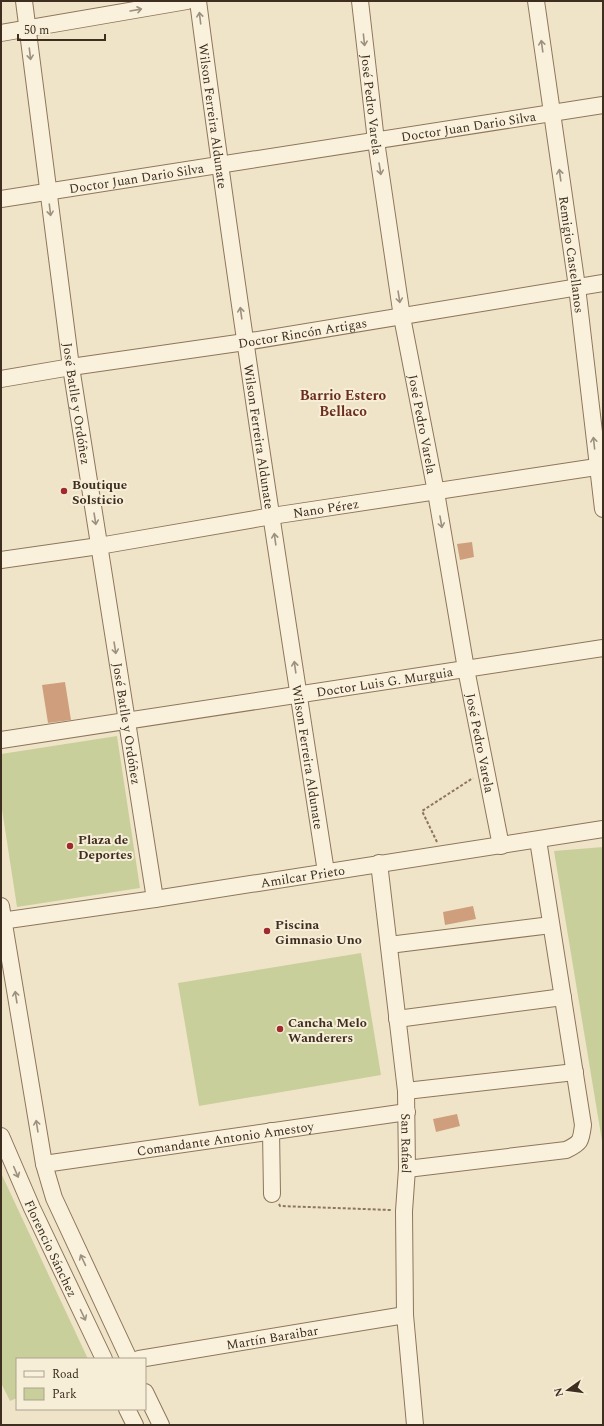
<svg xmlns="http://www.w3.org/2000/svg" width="604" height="1426" font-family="Spectral,serif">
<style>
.green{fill:#c9cf9b}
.building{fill:#cf9f7d}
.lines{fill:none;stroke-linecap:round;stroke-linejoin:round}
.minor-casing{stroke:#8d765c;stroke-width:18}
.path{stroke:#8d765c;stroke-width:2;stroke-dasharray:3 2;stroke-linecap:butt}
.minor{stroke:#faf1dc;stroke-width:16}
.oneway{stroke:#9c907e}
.poi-dot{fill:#9e2a2b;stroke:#f7eed8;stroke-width:1.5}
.labels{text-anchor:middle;stroke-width:4;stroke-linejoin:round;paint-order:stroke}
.street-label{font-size:13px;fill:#3d2e20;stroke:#f7eed8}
.poi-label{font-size:13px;font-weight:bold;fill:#3d2e20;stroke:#f7eed8;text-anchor:start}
.neighbourhood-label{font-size:14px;font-weight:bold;fill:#6b2e1e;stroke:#f7eed8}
</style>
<rect width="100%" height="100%" fill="#f0e4c8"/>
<path class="green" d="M 117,736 L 140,888 L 17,907 L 1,803 L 1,754 Z
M 603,847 L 603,1147 L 554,851 Z
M 361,953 L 381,1075 L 199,1106 L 178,983 Z
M 1,1173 L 88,1359 L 17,1359 L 17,1398 L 10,1401 L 1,1383 Z"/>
<path class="building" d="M 472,542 L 474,557 L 460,560 L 457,544 Z
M 65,682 L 71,720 L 48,723 L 42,685 Z
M 473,906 L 476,919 L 445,925 L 443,912 Z
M 457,1114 L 460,1126 L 436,1132 L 433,1119 Z"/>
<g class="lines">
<g class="minor-casing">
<g id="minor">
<path id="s1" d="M 24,1 L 71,367 L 155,899"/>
<path id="s2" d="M 198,1 C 236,292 281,582 326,872"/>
<path id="s3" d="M 360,1 L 376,141 L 402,317 L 436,492 L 466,669 L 501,846"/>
<path id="s4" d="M 536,1 L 577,287 L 603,509"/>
<path d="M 1,33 L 187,1"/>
<path id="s5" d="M 1,199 L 603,105"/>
<path id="s6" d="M 1,379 L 71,367 L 245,342 L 603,283"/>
<path id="s7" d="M 1,560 L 99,546 L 272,516 L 603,466"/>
<path id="s8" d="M 1,740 L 603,648"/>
<path id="s9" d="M 379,863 L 406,1091 L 407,1169 L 404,1211 L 405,1315 L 415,1425"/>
<path d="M 1,906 L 44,1164 L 54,1198 L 129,1359"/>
<path id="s10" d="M 1,921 L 155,899 L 603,829"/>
<path d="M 389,945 L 551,925"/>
<path d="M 397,1019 L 563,997"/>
<path d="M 406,1091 L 575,1072"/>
<path d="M 271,1131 L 272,1194"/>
<path id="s11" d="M 1,1136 L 32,1208 L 104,1359"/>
<path id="s12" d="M 44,1164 L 407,1112"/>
<path d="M 407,1169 L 566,1150 C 581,1143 581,1141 583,1125 L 538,840"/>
<path id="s13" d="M 139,1359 L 405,1315"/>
<path d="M 145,1392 L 161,1425"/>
<path d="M 127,1409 L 135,1425"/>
</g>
</g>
<path class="path" d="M 437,842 L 422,811 L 473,778
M 279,1204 L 280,1206 L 391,1210"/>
<use href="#minor" class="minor"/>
</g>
<defs><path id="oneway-shaft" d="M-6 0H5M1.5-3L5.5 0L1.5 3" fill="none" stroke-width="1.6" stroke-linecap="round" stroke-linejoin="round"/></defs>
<g class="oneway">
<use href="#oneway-shaft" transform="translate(136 10) rotate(-10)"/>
<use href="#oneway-shaft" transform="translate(200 18) rotate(-97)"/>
<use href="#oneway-shaft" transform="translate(364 40) rotate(84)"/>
<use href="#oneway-shaft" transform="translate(542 46) rotate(-98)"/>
<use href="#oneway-shaft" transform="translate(30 54) rotate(83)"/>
<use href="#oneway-shaft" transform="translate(380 169) rotate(81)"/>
<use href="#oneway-shaft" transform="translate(560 175) rotate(-98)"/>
<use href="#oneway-shaft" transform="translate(50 210) rotate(83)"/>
<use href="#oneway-shaft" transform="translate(399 297) rotate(81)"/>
<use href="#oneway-shaft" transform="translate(241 313) rotate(-98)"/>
<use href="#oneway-shaft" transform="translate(594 443) rotate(-96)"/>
<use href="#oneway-shaft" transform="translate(95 519) rotate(81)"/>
<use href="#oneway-shaft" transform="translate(441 522) rotate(80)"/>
<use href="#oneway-shaft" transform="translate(275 539) rotate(-98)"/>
<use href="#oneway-shaft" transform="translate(115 648) rotate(81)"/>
<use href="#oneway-shaft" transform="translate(295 667) rotate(-98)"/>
<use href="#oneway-shaft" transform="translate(16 997) rotate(-99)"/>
<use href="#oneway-shaft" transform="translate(37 1126) rotate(-99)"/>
<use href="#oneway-shaft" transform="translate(16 1172) rotate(67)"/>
<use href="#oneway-shaft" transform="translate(83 1260) rotate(-115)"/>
<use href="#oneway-shaft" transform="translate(83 1315) rotate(65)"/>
</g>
<g class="poi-dot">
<circle cx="64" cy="491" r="4"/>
<circle cx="70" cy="846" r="4"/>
<circle cx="267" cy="931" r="4"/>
<circle cx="280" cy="1029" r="4"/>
</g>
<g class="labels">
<g class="street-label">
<text dy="5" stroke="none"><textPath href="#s3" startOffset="104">José Pedro Varela</textPath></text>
<text dy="5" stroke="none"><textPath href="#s2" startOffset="116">Wilson Ferreira Aldunate</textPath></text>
<text dy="5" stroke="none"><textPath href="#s5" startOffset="473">Doctor Juan Dario Silva</textPath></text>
<text dy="5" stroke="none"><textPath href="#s5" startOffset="137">Doctor Juan Dario Silva</textPath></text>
<text dy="5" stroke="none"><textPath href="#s4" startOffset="256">Remigio Castellanos</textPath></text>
<text dy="5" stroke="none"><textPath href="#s6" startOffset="305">Doctor Rincón Artigas</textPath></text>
<text dy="5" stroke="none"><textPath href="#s1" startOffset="406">José Batlle y Ordóñez</textPath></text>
<text dy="5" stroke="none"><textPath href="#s3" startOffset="428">José Pedro Varela</textPath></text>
<text dy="5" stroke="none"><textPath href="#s2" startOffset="440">Wilson Ferreira Aldunate</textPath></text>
<text dy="5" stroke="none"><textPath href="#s7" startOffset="329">Nano Pérez</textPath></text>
<text dy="5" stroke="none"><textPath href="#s8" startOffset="388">Doctor Luis G. Murguia</textPath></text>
<text dy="5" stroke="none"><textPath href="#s1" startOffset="730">José Batlle y Ordóñez</textPath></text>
<text dy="5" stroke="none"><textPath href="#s3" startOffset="752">José Pedro Varela</textPath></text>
<text dy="5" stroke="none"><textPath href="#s2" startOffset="764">Wilson Ferreira Aldunate</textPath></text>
<text dy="5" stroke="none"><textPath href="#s10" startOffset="305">Amilcar Prieto</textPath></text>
<text dy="5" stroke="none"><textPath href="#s12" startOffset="183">Comandante Antonio Amestoy</textPath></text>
<text dy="5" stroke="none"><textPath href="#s9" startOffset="282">San Rafael</textPath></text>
<text dy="5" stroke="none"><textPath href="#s11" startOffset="123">Florencio Sánchez</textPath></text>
<text dy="5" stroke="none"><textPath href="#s13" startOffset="135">Martín Baraibar</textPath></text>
</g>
<g class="poi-label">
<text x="72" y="489">Boutique<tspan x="72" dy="15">Solsticio</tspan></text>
<text x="78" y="844">Plaza de<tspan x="78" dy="15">Deportes</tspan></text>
<text x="275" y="929">Piscina<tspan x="275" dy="15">Gimnasio Uno</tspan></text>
<text x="288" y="1027">Cancha Melo<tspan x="288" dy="15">Wanderers</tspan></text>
</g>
<g class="neighbourhood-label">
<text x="343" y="400">Barrio Estero<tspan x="343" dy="16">Bellaco</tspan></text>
</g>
</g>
<rect width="604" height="1426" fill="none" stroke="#3d2e20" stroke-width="4"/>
<rect x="16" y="1358" width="130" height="52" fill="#f7eed8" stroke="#ada18e"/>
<rect x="24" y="1371" width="20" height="6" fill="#faf1dc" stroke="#ada18e"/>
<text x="52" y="1378" font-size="12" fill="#3d2e20">Road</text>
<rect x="24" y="1388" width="20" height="12" fill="#c9cf9b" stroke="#ada18e"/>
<text x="52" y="1398" font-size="12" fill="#3d2e20">Park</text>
<g transform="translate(568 1390) rotate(256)" stroke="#f7eed8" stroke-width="3" paint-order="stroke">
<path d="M0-3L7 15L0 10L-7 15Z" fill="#3d2e20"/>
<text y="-6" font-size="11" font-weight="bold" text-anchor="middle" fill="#3d2e20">N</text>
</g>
<path d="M18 34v6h87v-6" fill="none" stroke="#3d2e20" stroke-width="2"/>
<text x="24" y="34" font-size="12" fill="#3d2e20" stroke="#f7eed8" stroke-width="3" paint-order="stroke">50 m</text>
</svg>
